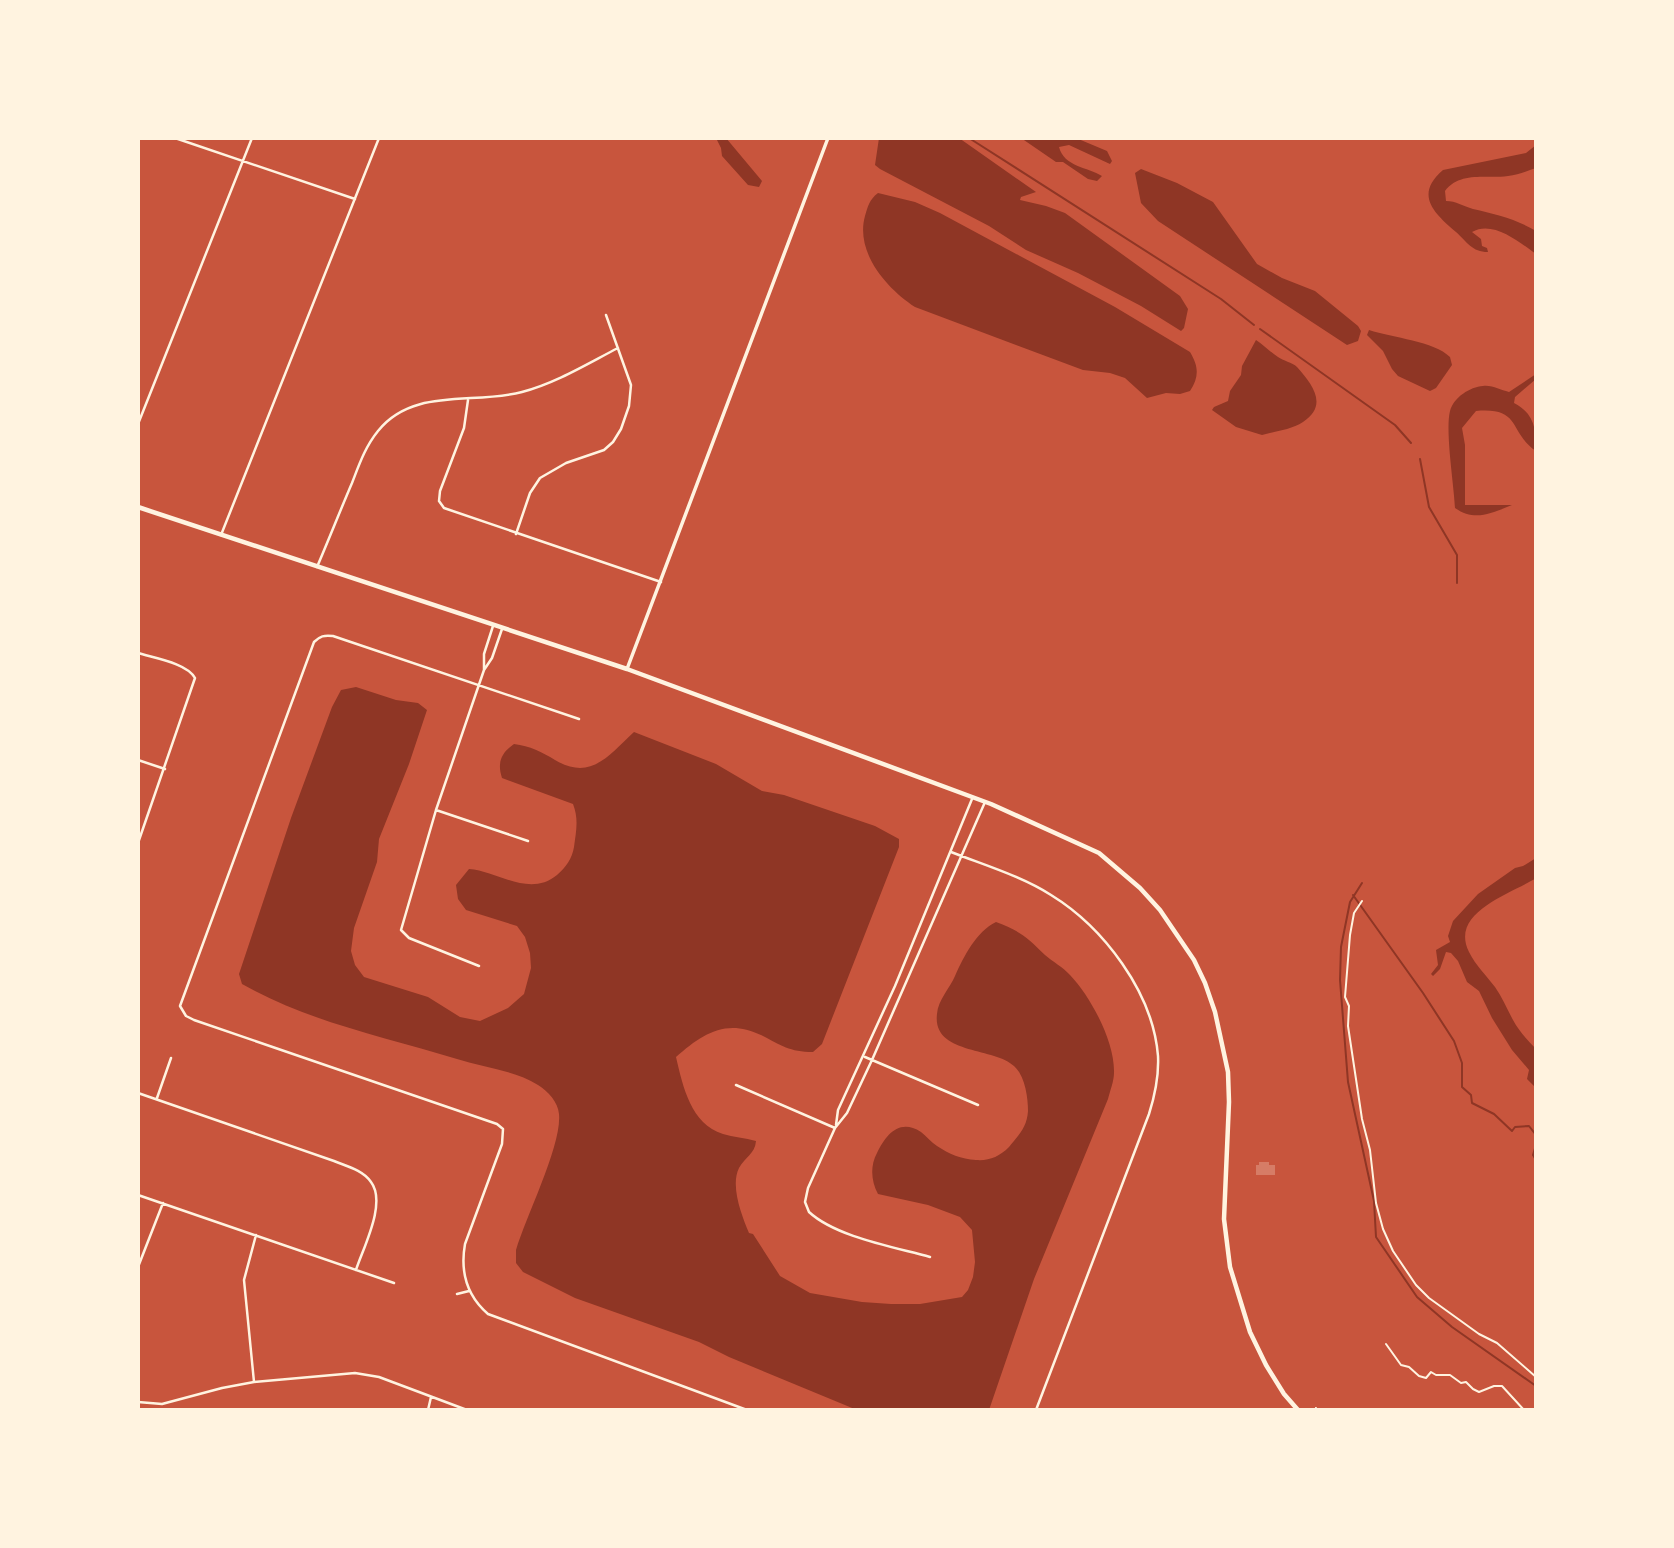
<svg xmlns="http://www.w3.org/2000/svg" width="1674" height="1548" font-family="'PT Sans',sans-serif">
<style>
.water{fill:#8f3625}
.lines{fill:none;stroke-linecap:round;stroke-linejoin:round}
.stream{stroke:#8f3625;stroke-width:2}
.building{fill:#d67c66}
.path{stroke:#fff3e0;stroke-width:2}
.minor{stroke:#fff3e0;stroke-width:2.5}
.tertiary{stroke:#fff3e0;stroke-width:3.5}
.secondary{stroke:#fff3e0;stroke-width:4.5}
</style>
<rect width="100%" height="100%" fill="#c8553d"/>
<path class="water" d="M 716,138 L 726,138 L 762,181 L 759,187 L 748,185 L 722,156 L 721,148 Z
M 879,138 L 959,138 L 1036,192 L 1021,197 L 1020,200 L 1046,206 L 1065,213 L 1180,296 L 1188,309 L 1184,328 L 1181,331 L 1141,306 L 1078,273 L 1026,250 L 989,226 L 880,169 L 875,165 Z
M 1021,138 L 1076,138 L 1107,151 L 1112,161 L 1110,164 L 1069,145 L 1059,147 C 1064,167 1088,167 1102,176 L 1097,181 L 1088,179 L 1063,162 L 1056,162 Z
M 1536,145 L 1536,168 C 1527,171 1518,175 1508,176 C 1487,179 1460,171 1445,191 L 1446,201 C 1456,201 1463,206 1473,209 C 1495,214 1516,219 1536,231 L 1536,254 C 1519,242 1493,220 1472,232 L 1481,239 L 1482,246 L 1487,248 L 1488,252 C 1472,252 1467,242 1456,232 C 1434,213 1414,195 1443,170 L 1526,153 Z
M 1141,169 L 1177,183 L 1213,202 L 1257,264 L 1282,278 L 1315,291 L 1358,326 L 1361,331 L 1358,341 L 1347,345 L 1158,221 L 1141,203 L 1135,173 Z
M 878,193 L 915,202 L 940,213 L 1115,307 L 1190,352 C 1199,367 1199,377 1190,391 L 1180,394 L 1166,393 L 1147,398 L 1125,378 L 1110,373 L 1083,370 L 915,307 C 886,288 855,252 865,216 C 868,206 869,200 878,193 Z
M 1369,330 C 1393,338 1434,341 1450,357 L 1452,365 L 1436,388 L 1430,391 L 1398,376 L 1392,369 L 1383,351 L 1367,335 Z
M 1256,340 C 1264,345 1270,352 1278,357 C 1283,361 1292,362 1297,367 C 1312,384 1329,405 1303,422 C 1291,430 1275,431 1262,435 L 1236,427 L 1212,410 L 1214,407 L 1228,401 L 1230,391 L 1241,375 L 1242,366 Z
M 1536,374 L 1536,379 L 1515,397 L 1514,403 C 1535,414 1536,430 1536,451 C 1508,432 1522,407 1476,411 L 1462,428 L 1465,445 L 1465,505 L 1512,505 C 1492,513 1475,522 1455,508 C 1454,485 1445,431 1450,411 C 1454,397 1470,387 1483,386 C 1493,385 1500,390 1509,392 Z
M 356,687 L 396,700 L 418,703 L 427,710 L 409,764 L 379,839 L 377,862 L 354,928 L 351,951 L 355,965 L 364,977 L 428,997 L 460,1017 L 480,1021 L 508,1008 L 524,994 L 531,968 L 530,953 L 525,937 L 517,926 L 466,910 L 458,899 L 456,885 L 469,869 C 498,871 529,898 557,875 C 566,867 572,859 574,847 C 576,832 579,819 573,804 L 502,778 C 497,763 501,753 514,744 C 530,746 542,752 555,760 C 591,781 608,756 634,732 L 716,764 L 762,791 L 784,795 L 875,826 L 899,839 L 899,847 L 822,1044 L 813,1052 C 789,1052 781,1045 761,1035 C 726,1018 702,1034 676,1057 C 683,1087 691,1124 723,1134 C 733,1137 745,1138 756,1141 C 755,1154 745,1157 739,1168 C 730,1186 742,1216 749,1233 L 753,1234 L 780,1276 L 810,1293 L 862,1302 L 891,1304 L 920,1304 L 962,1297 L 968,1290 L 973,1277 L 975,1262 L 972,1230 L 960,1217 L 928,1205 L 878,1194 C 871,1181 870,1166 877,1153 C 886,1135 899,1118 921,1132 C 926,1136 931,1142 937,1146 C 949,1154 961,1159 976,1160 C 989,1161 999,1157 1009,1147 C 1019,1135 1027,1127 1028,1111 C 1028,1097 1025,1076 1014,1066 C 995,1047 932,1055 937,1014 C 938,1000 950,988 955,976 C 964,956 976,932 996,922 C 1020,931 1027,937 1045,955 C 1053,962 1063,967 1070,975 C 1091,997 1115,1042 1114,1073 C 1114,1081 1110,1091 1108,1099 L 1034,1279 L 989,1410 L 857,1410 L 729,1357 L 699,1342 L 575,1298 L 523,1272 L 516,1263 L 516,1250 C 526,1216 562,1145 559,1114 C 558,1102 548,1091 538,1085 C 514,1070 484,1068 457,1059 C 385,1037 309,1022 242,984 L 239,974 L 291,818 L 332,707 L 341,690 Z
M 1536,858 L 1536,878 C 1511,894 1449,912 1469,952 C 1476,966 1486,975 1495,987 C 1502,997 1507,1009 1513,1020 C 1519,1031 1527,1040 1536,1049 L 1536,1088 L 1527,1079 L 1529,1070 L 1512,1050 L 1492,1018 L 1479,991 L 1467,982 L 1458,961 L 1451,953 L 1446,952 L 1440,969 L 1433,976 L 1431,974 L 1438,965 L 1436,950 L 1450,942 L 1448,936 L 1453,921 L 1478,894 L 1515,868 L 1523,866 Z"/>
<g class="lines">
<path class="stream" d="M 969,138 L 1221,299 L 1254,325
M 1260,329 L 1395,425 L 1411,443
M 1420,459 L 1429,507 L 1457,555 L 1457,583
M 1362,883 L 1350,902 L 1341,947 L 1340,980 L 1348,1082 L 1374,1201 L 1376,1237 L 1417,1297 L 1452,1327 L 1536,1386
M 1353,895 L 1423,993 L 1454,1041 L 1462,1063 L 1462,1087 L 1471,1095 L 1472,1103 L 1494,1114 L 1512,1131 L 1515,1127 L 1529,1126 L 1536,1135
M 1536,1145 L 1533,1155 L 1536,1160"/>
</g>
<path class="building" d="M 1259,1162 L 1269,1162 L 1269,1165 L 1275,1165 L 1275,1175 L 1256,1175 L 1256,1165 L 1259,1165 Z"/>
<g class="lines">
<path class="path" d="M 1362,901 L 1354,913 L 1350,935 L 1345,997 L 1349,1006 L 1348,1026 L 1362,1119 L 1370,1150 L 1376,1203 L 1383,1229 L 1393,1251 L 1416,1285 L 1429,1298 L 1479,1334 L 1497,1343 L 1536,1377
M 1386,1344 L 1401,1365 L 1409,1367 L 1419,1376 L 1426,1378 L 1431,1372 L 1436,1375 L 1450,1375 L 1461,1383 L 1466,1382 L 1473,1389 L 1479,1392 L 1494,1386 L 1502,1386 L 1524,1410
M 1316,1408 L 1317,1410"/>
<path class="minor" d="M 175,138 L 355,199
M 468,400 L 464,428 L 440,491 L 439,501 L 444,508 L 661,582
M 138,424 L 252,138
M 516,534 L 530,493 L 540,478 L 566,463 L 604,450 L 613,442 L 621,429 L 629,406 L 631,385 L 606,315
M 221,535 L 379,138
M 317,567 C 329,539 340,511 352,483 C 359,465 365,447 378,431 C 413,387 473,405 522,392 C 556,383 587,364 618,348
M 138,653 C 154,658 187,663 195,678 L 138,843
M 484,670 L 484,654 L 493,626
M 579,719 L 333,636 C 324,635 320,636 314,642 L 180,1006 L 186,1016 L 194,1020 L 497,1124 L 503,1129 L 502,1144 L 465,1244 C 460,1272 466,1295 488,1314 L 747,1410
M 138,760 L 165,769
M 436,810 L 528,841
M 951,852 C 984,865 1021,876 1051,895 C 1103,927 1153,992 1158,1056 C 1159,1076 1155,1095 1149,1114 L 1036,1410
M 479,966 L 409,938 L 401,930 L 436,810 L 484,670 L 492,658 L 502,629
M 865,1057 L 978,1105
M 736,1085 L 835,1128
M 138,1093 L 334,1161 C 346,1166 363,1170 371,1182 C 387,1203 363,1248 356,1270
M 157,1098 L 171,1058
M 836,1125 L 838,1110 L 895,986 L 972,799
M 138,1195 L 394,1283
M 930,1257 C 894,1247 836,1237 809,1212 L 805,1202 L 808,1188 L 835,1128 L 847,1113 L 872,1060 L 985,802
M 138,1267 L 163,1203
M 457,1294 L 469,1291
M 254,1382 L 244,1280 L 256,1235
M 138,1402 L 162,1404 L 222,1388 L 254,1382 L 355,1373 L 379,1377 L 467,1410
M 428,1410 L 431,1397"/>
<path class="tertiary" d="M 627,669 L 828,138"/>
<path class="secondary" d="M 138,507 L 627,669 L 991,804 L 1099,853 L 1140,888 L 1160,910 L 1194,960 L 1205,983 L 1215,1012 L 1228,1072 L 1229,1102 L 1224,1219 L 1230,1267 L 1250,1332 L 1266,1365 L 1284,1394 L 1298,1410"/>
</g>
<rect width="1674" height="1548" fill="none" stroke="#fff3e0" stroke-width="280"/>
</svg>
